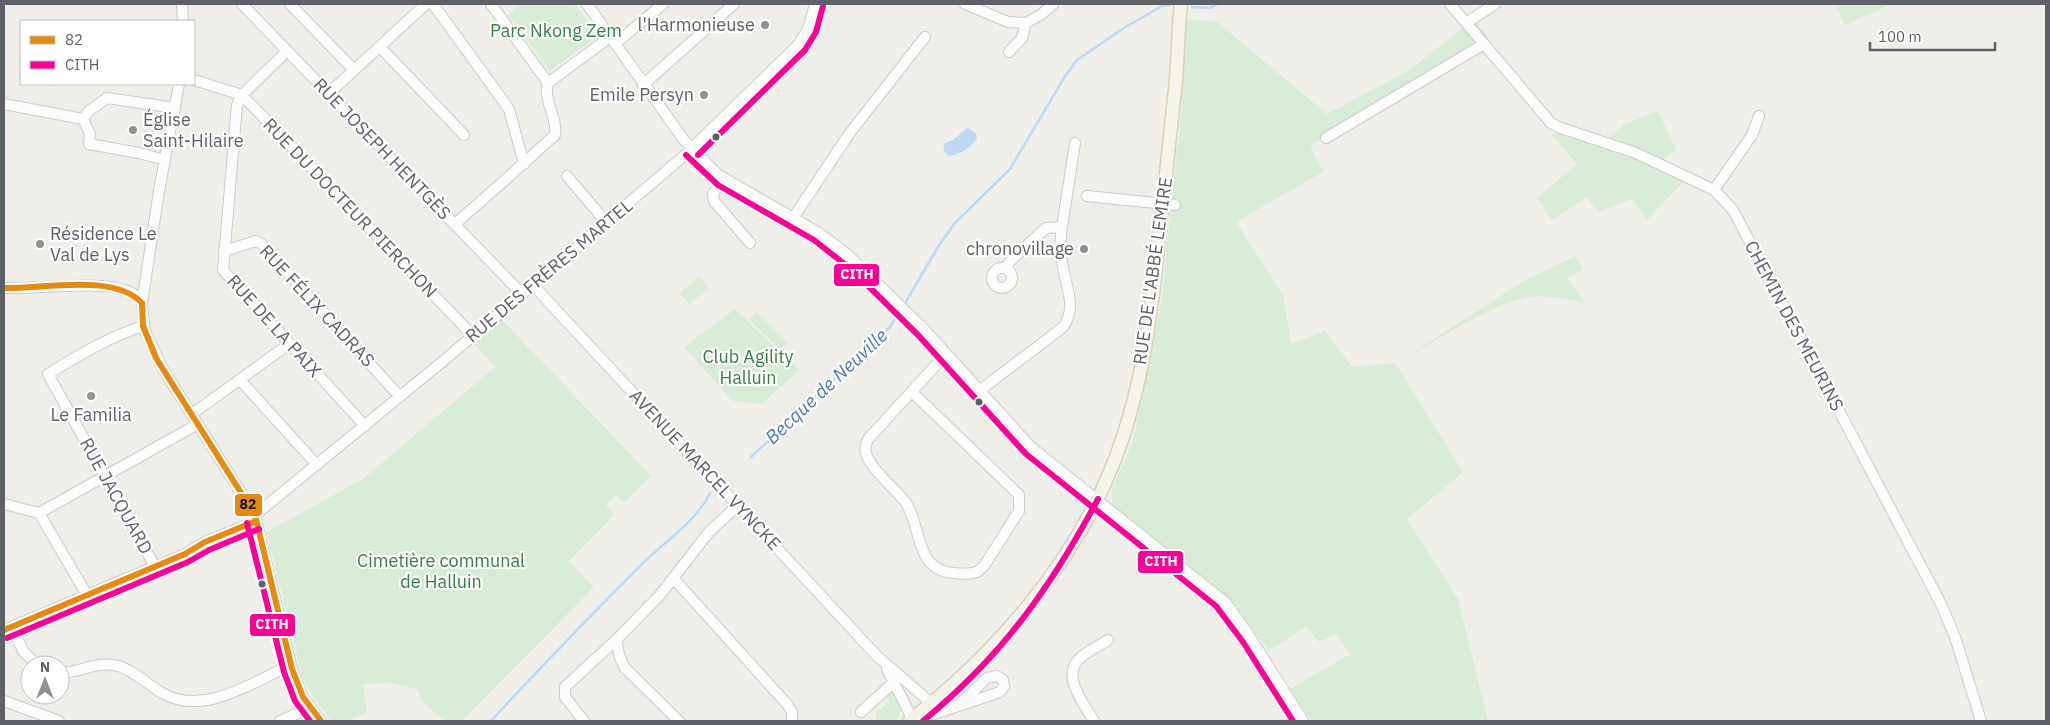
<svg xmlns="http://www.w3.org/2000/svg" width="2050" height="725" font-family="'IBM Plex Sans',sans-serif">
<style>
.green{fill:#d7ebd7}
.water{fill:#bed8f8}
.lines{fill:none;stroke-linecap:round;stroke-linejoin:round}
.stream{stroke:#bed8f8;stroke-width:2.5}
.minor-casing{stroke:#ccc;stroke-width:12}
.major-casing{stroke:#d7d2b7;stroke-width:15}
.minor{stroke:#fdfcfc;stroke-width:10}
.major{stroke:#f4f3e9;stroke-width:12}
.bus-1-casing{stroke:#fff;stroke-width:10}
.bus-2-casing{stroke:#fff;stroke-width:10}
.bus-1{stroke:#e78b10;stroke-width:6}
.bus-2{stroke:#ff0096;stroke-width:6}
.poi-dot{fill:#919295;stroke:#fff;stroke-width:2}
.bus-dot{fill:#5f6168;stroke:#fff;stroke-width:2}
.labels{text-anchor:middle;stroke-width:4.5;stroke-linejoin:round;paint-order:stroke}
.poi-label{font-size:18px;fill:#5f6168;stroke:#fff;text-anchor:end}
.park-label{font-size:18px;fill:#328241;stroke:#fff}
.street-label{font-size:18px;fill:#5f6168;stroke:#fff}
.water-label{font-size:19px;font-style:italic;fill:#4775c7;stroke:#fff}
.line-badge{stroke:#fff;stroke-width:2}
.badge-label{font-size:14px;text-anchor:middle;font-weight:bold;fill:#fff}
.pale-badge-label{font-size:14px;text-anchor:middle;font-weight:bold;fill:#111}
</style>
<rect width="100%" height="100%" fill="#efeee9"/>
<path class="green" d="M 521,4 L 574,4 L 599,35 L 550,71 L 509,15 Z
M 1835,4 L 1892,4 L 1845,25 Z
M 1186,20 L 1216,21 L 1327,114 L 1408,71 L 1463,28 L 1476,22 L 1489,38 L 1310,146 L 1323,172 L 1236,222 L 1283,295 L 1291,344 L 1325,331 L 1352,367 L 1395,363 L 1463,472 L 1407,519 L 1458,599 L 1488,721 L 1312,721 L 1290,689 L 1350,654 L 1336,634 L 1319,642 L 1306,626 L 1269,651 L 1231,601 L 1113,507 L 1111,492 L 1133,441 L 1161,304 L 1182,104 Z
M 1658,111 L 1676,150 L 1666,157 L 1659,171 L 1684,181 L 1647,220 L 1632,199 L 1599,212 L 1587,197 L 1552,220 L 1537,198 L 1577,164 L 1551,134 L 1563,132 L 1603,143 L 1625,124 Z
M 1575,256 L 1583,269 L 1567,278 L 1586,303 C 1567,300 1547,294 1529,297 C 1497,301 1438,340 1408,356 L 1522,282 Z
M 699,277 L 709,288 L 689,304 L 680,293 Z
M 735,309 L 799,370 L 762,404 L 733,401 L 684,347 Z
M 757,312 L 787,342 L 780,350 L 749,320 Z
M 501,319 L 651,476 L 624,503 L 616,495 L 606,505 L 614,515 L 569,561 L 594,587 L 462,721 L 445,721 L 422,702 L 418,689 L 391,683 L 363,684 L 367,713 L 346,721 L 331,721 L 311,693 L 302,675 L 267,532 L 363,479 L 495,367 L 473,343 Z
M 893,690 C 898,700 904,711 896,721 L 876,721 L 876,714 L 890,701 L 886,696 Z"/>
<path class="water" d="M 967,128 L 976,133 L 977,138 C 972,147 960,155 949,156 L 943,150 L 945,143 L 953,140 Z"/>
<g class="lines">
<path class="stream" d="M 1192,7 L 1210,8 L 1218,4
M 904,305 L 938,247 L 954,224 L 1010,169 L 1064,78 L 1077,60 L 1124,28 L 1162,6 L 1171,5
M 751,457 L 890,327 L 901,309
M 491,721 C 540,668 590,616 642,564 C 664,542 696,522 710,493"/>
<g class="minor-casing">
<path id="minor" d="M 182,4 L 183,21
M 242,4 L 522,294
M 290,4 L 354,70
M 433,4 L 509,109 L 524,164
M 491,4 L 548,83
M 587,4 L 684,140 L 717,174 L 819,233 L 847,254 L 924,329 L 1032,448 L 1226,603 L 1250,637 L 1303,721
M 965,4 L 1008,22 L 1026,23
M 1450,4 L 1551,123 L 1561,128 L 1636,153 L 1714,190 L 1733,210 L 1941,604 L 1955,637 L 1981,721
M 1466,23 L 1495,4
M 615,44 L 663,4
M 380,47 L 464,135
M 287,51 L 242,95 L 237,105 L 223,270 L 365,426
M 1009,52 L 1022,38 L 1026,23 L 1042,14 L 1053,4
M 194,80 L 242,95 L 473,336
M 548,83 L 610,37
M 179,84 L 159,191 L 142,303 L 145,331 L 163,369 L 255,515 L 292,669 L 303,697 L 321,721
M 643,85 L 734,4
M 328,94 L 426,4
M 4,104 L 83,119
M 1326,138 L 1484,44
M 165,160 L 139,153 L 89,144 L 90,134 L 83,119 L 89,111 L 107,98 L 175,108
M 516,170 L 555,135 C 558,118 543,101 548,83
M 567,176 L 606,222
M 723,178 L 713,194 L 714,201 L 750,243
M 1714,190 L 1752,135 L 1759,116
M 1087,196 L 1175,205
M 793,218 L 849,134 L 925,37
M 455,224 L 513,173
M 224,251 L 256,241 L 262,244 L 400,397
M992 278a10 10 0 1 1 20 0a10 10 0 1 1-20 0Z
M 1006,268 L 1011,260 L 1046,228 L 1062,227 L 1075,143
M 532,284 L 877,656 L 931,703
M 4,288 C 33,291 129,273 142,303
M 143,326 C 109,337 79,355 48,374 L 155,567
M 240,380 L 317,465
M 979,391 L 1062,328 C 1078,309 1066,288 1063,267 C 1060,254 1060,240 1062,227
M 912,392 L 1019,495 L 1019,511 L 984,566 L 977,572 C 970,574 962,574 954,573 C 915,571 922,528 906,503 C 895,486 853,459 869,438 L 946,354
M 192,414 L 289,344
M 4,504 L 39,513
M 39,513 L 198,424
M 39,513 L 87,595
M 255,515 L 442,362 L 685,155 L 798,45 L 808,29 L 815,4
M 673,578 L 786,703 L 792,712 L 792,721
M 12,627 L 23,651 L 37,665
M 4,630 L 185,554 L 205,542 L 256,521
M 887,669 L 912,718
M 60,673 C 78,673 95,662 113,665 C 130,667 147,684 162,693 C 203,717 253,682 291,665
M 4,701 L 59,721
M 861,712 L 894,682
M 931,715 L 1000,692 L 1004,686 L 1003,680 L 997,676 L 987,678 L 960,704
M 280,721 L 310,708
M 584,721 L 565,697 L 565,687 L 616,640
M 679,721 L 625,668 L 620,658 L 616,640 L 660,595 L 709,532 L 738,505
M 1094,721 C 1085,705 1062,678 1078,660 C 1085,652 1099,646 1108,640"/>
</g>
<g class="major-casing">
<path id="major" d="M 909,721 C 995,655 1076,562 1115,459 C 1141,392 1151,319 1158,248 C 1164,192 1170,136 1176,80 C 1178,54 1178,29 1181,4"/>
</g>
<use href="#minor" class="minor"/>
<use href="#major" class="major"/>
<g class="bus-1-casing">
<path id="bus-1" d="M 4,288 C 43,289 114,273 142,303
M 142,303 L 143,326 L 156,358 L 255,515 L 292,669 L 303,697 L 321,721
M 4,630 L 185,554 L 205,542 L 256,521"/>
</g>
<g class="bus-2-casing">
<path id="bus-2" d="M 686,155 L 718,185 L 814,240 L 852,270 L 918,335 L 1026,454 L 1216,606 L 1243,642 L 1293,721
M 698,155 L 805,50 L 816,32 L 823,6
M 247,523 L 284,672 L 295,701 L 310,721
M 7,638 L 188,562 L 209,550 L 259,529
M 923,721 C 1002,656 1050,589 1098,499"/>
</g>
<use href="#bus-1" class="bus-1"/>
<use href="#bus-2" class="bus-2"/>
</g>
<g class="poi-dot">
<circle cx="765" cy="25" r="5"/>
<circle cx="704" cy="95" r="5"/>
<circle cx="133" cy="130" r="5"/>
<circle cx="40" cy="244" r="5"/>
<circle cx="1084" cy="249" r="5"/>
<circle cx="91" cy="396" r="5"/>
</g>
<g class="bus-dot">
<circle cx="716" cy="137" r="4.5"/>
<circle cx="979" cy="402" r="4.5"/>
<circle cx="262" cy="584" r="4.5"/>
</g>
<g class="labels">
<g class="poi-label">
<text x="755" y="31">l'Harmonieuse</text>
<text x="694" y="101">Emile Persyn</text>
<text x="143" y="126" text-anchor="start">Église<tspan x="143" dy="21">Saint-Hilaire</tspan></text>
<text x="50" y="240" text-anchor="start">Résidence Le<tspan x="50" dy="21">Val de Lys</tspan></text>
<text x="1074" y="255">chronovillage</text>
<text x="91" y="421" text-anchor="middle">Le Familia</text>
</g>
<g class="park-label">
<text x="556" y="37">Parc Nkong Zem</text>
<text x="748" y="363">Club Agility<tspan x="748" dy="21">Halluin</tspan></text>
<text x="441" y="567">Cimetière communal<tspan x="441" dy="21">de Halluin</tspan></text>
</g>
<g class="street-label">
<text transform="translate(382 149) rotate(46)" y="6">RUE JOSEPH HENTGÈS</text>
<text transform="translate(350 208) rotate(46)" y="6">RUE DU DOCTEUR PIERCHON</text>
<text transform="translate(549 271) rotate(-40)" y="6">RUE DES FRÈRES MARTEL</text>
<text transform="translate(1153 271) rotate(-82)" y="6">RUE DE L'ABBÉ LEMIRE</text>
<text transform="translate(317 306) rotate(47)" y="6">RUE FÉLIX CADRAS</text>
<text transform="translate(274 326) rotate(48)" y="6">RUE DE LA PAIX</text>
<text transform="translate(1794 326) rotate(62)" y="6">CHEMIN DES MEURINS</text>
<text transform="translate(705 470) rotate(47)" y="6">AVENUE MARCEL VYNCKE</text>
<text transform="translate(116 496) rotate(61)" y="6">RUE JACQUARD</text>
</g>
<g class="water-label">
<text transform="translate(826 386) rotate(-43)" y="7">Becque de Neuville</text>
</g>
</g>
<g class="line-badge">
<rect x="833" y="263" width="47" height="24" rx="5" fill="#ff0096"/>
<rect x="234" y="493" width="29" height="24" rx="5" fill="#e78b10"/>
<rect x="1137" y="550" width="47" height="24" rx="5" fill="#ff0096"/>
<rect x="249" y="613" width="47" height="24" rx="5" fill="#ff0096"/>
</g>
<g class="badge-label">
<text x="857" y="279">CITH</text>
<text x="1161" y="566">CITH</text>
<text x="272" y="629">CITH</text>
</g>
<g class="pale-badge-label">
<text x="248" y="509">82</text>
</g>
<rect width="2050" height="725" fill="none" stroke="#5f6168" stroke-width="10"/>
<rect x="20" y="20" width="175" height="65" fill="#ffffff" stroke="#bfc0c3"/>
<rect x="30" y="36" width="25" height="8" fill="#e78b10" stroke="#bfc0c3"/>
<text x="65" y="45" font-size="15" fill="#5f6168">82</text>
<rect x="30" y="61" width="25" height="8" fill="#ff0096" stroke="#bfc0c3"/>
<text x="65" y="70" font-size="15" fill="#5f6168">CITH</text>
<g transform="translate(45 680)"><circle r="24" fill="#ffffff" stroke="#bfc0c3"/>
<path d="M0-4L9 19L0 12L-9 19Z" fill="#919295"/>
<text y="-8" font-size="14" font-weight="bold" text-anchor="middle" fill="#5f6168">N</text>
</g>
<path d="M1870 42v8h125v-8" fill="none" stroke="#5f6168" stroke-width="2.5"/>
<text x="1878" y="42" font-size="15" fill="#5f6168" stroke="#ffffff" stroke-width="4" paint-order="stroke">100 m</text>
</svg>
